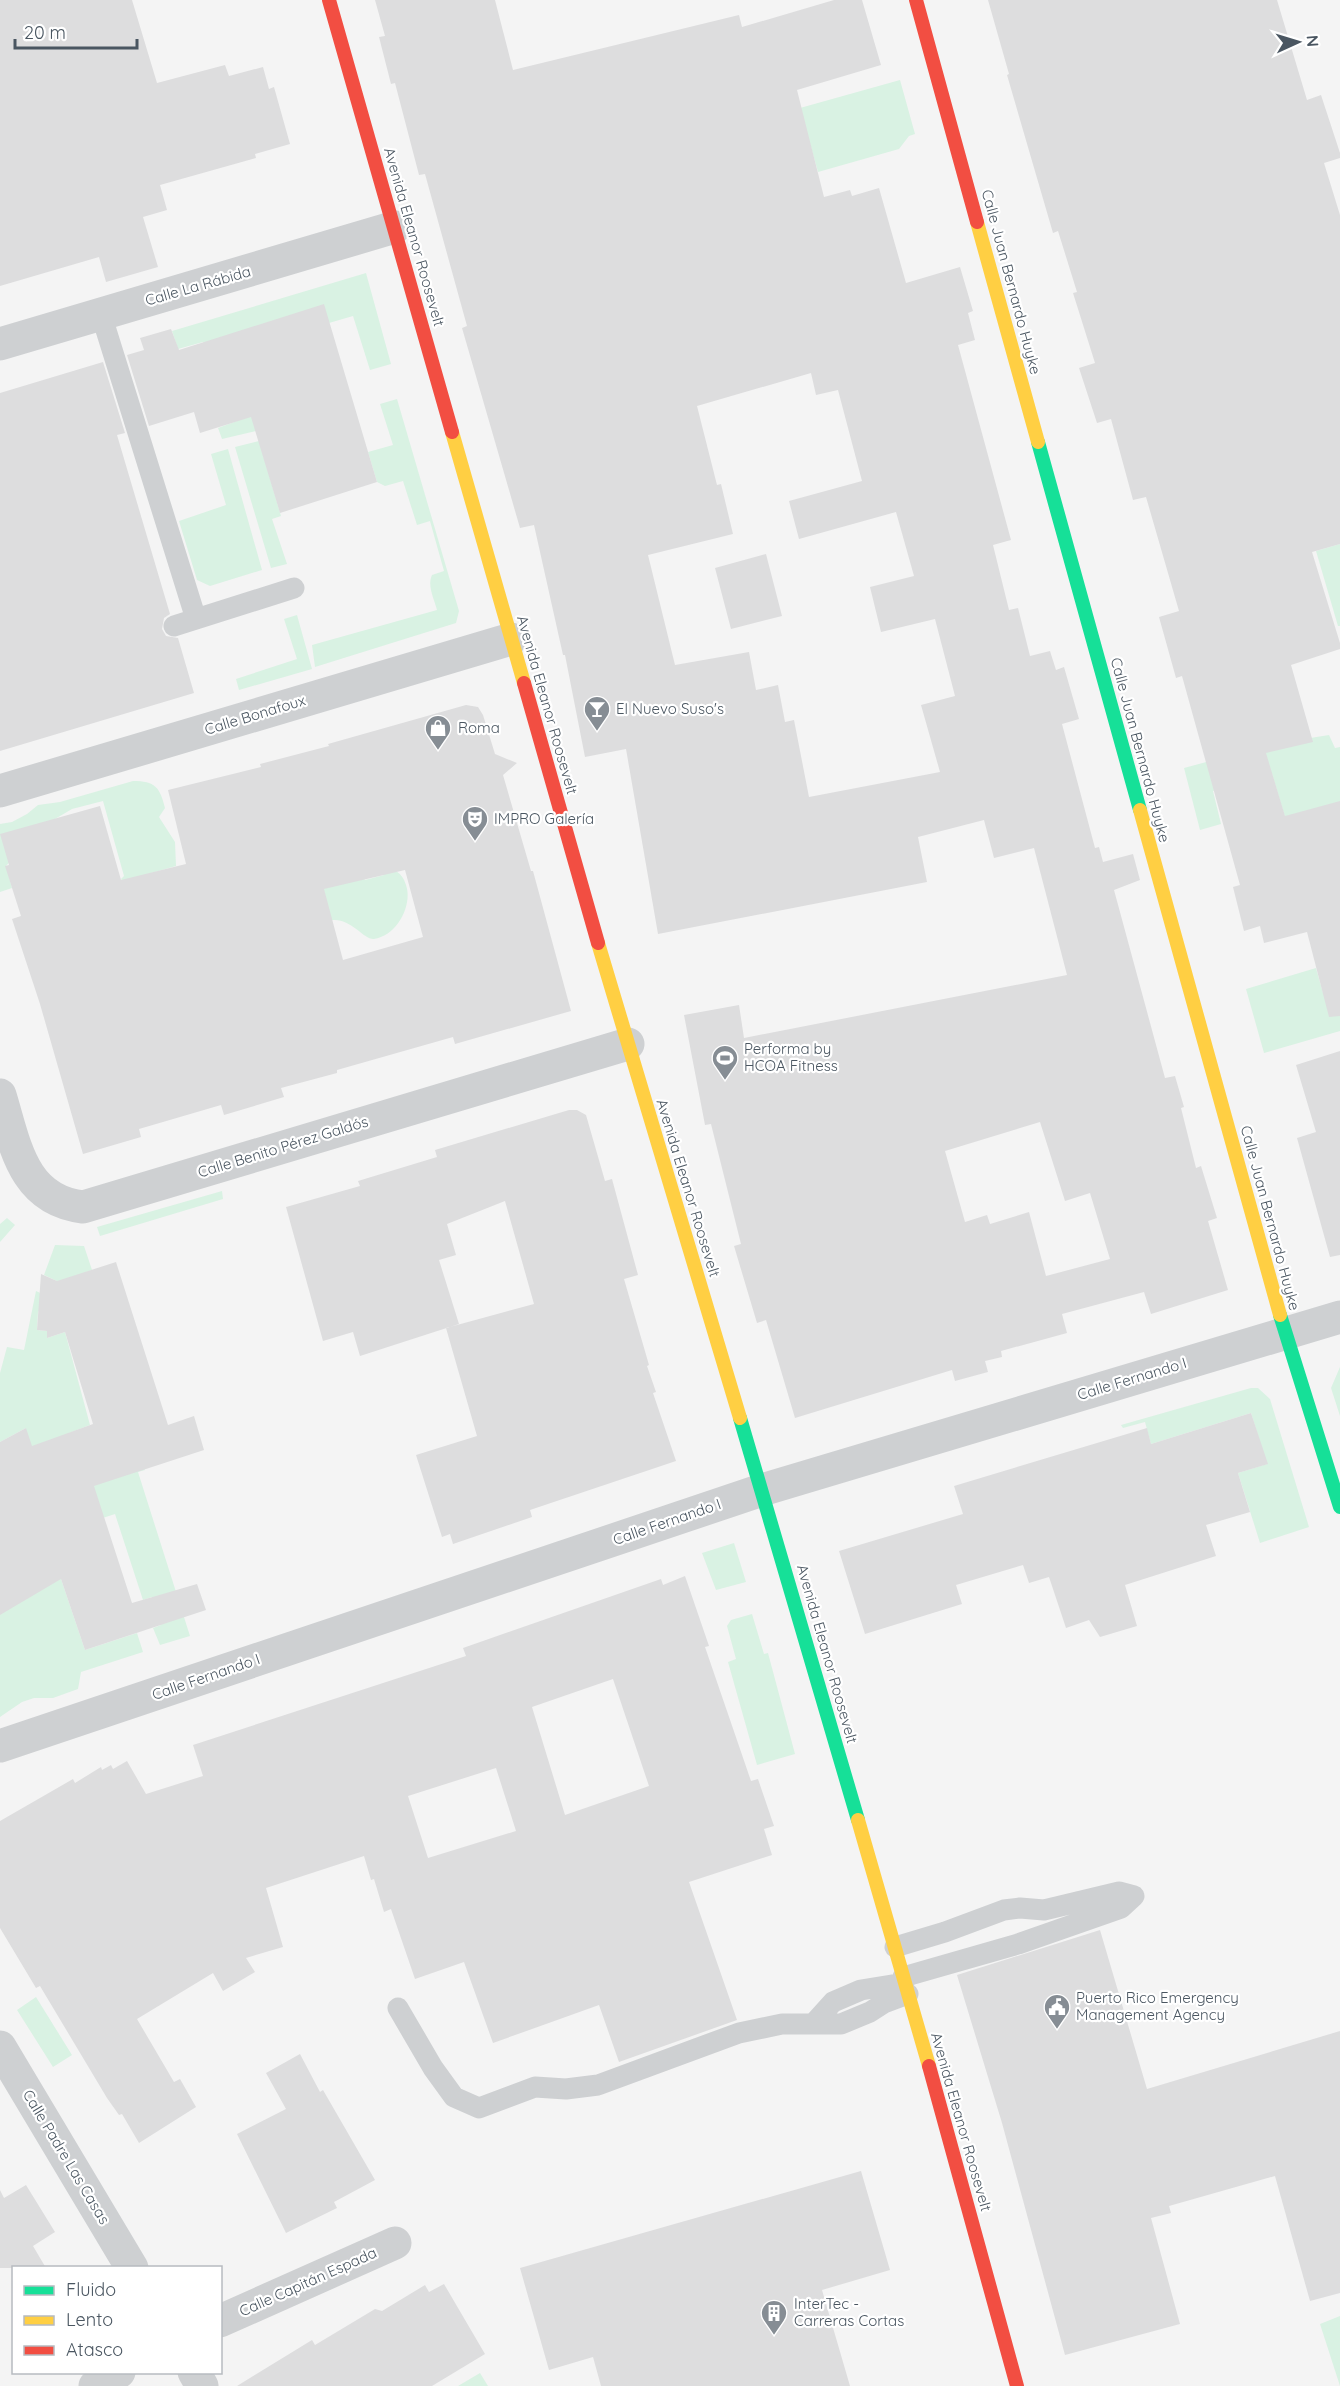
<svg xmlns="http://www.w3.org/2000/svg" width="1340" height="2386" font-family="Quicksand,sans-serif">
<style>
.green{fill:#d9f2e3}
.building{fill:#ddddde;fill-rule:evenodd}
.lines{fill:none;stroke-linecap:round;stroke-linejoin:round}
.lane{stroke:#ced0d2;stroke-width:21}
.street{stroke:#ced0d2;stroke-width:33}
.fast{stroke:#16e098;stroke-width:14}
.slow{stroke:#ffcf43;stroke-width:14}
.jam{stroke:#f24e42;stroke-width:14}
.labels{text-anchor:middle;stroke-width:4.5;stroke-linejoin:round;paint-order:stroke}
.street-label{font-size:15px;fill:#4a5661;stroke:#fff}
.poi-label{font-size:15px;fill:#4a5661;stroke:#fff;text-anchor:start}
</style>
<rect width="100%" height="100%" fill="#f4f4f4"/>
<path class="green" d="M 900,80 L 915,134 L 909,136 L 899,149 L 818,172 L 800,108 Z
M 366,273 L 391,364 L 370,370 L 353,316 L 329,323 L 256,431 L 222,439 L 218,428 L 237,421 L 203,342 L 178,349 L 172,331 Z
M 397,399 L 459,611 L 456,623 L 315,667 L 312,645 L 437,610 C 434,598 427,586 432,575 L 444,571 L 430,521 L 417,525 L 403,481 L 385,486 L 377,482 L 368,452 L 393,445 L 380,404 Z
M 259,441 L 281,516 L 272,519 L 287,564 L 271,568 L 235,447 Z
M 228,449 L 262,570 L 210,586 L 197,580 L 179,521 L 226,505 L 211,454 Z
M 1340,544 L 1340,626 L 1338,626 L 1316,551 Z
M 297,615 L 312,669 L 239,690 L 236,679 L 297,659 L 284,619 Z
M 1329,735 L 1335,748 L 1340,747 L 1340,842 L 1285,817 L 1272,774 L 1213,791 L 1221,824 L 1200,830 L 1184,768 L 1273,744 Z
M 133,781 C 155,781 160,787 165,808 L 159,817 L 175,842 L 176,866 L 148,874 L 126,887 L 121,879 L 124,876 L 103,801 L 72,809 L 43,826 L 6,866 L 12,888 L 0,892 L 0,824 L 12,822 L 27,814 L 38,805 L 60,802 Z
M 264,823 L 354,864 L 365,880 L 384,875 L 382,866 C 394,869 402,872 406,885 C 413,905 397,936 374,939 C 364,940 352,919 333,920 C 315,921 296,930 279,935 Z
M 1316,968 L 1323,993 L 1340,989 L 1340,1031 L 1264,1053 L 1246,989 Z
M 222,1191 L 223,1199 L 100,1236 L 97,1227 Z
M 7,1218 L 15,1225 L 0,1242 L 0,1224 Z
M 55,1245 L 84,1246 L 92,1270 L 59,1282 L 44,1275 Z
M 36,1291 L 51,1298 L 38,1312 L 37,1330 L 47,1331 L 47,1338 L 65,1332 L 90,1425 L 69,1433 L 134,1435 L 145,1470 L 138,1472 L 190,1636 L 160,1645 L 153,1628 L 161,1625 L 152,1597 L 143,1600 L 115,1514 L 63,1531 L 61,1579 L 85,1650 L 137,1633 L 143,1652 L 81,1672 L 78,1689 L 53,1698 L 34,1698 L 22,1702 L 0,1717 L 0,1528 L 26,1428 L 0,1442 L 0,1373 L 7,1347 L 24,1350 Z
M 1340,1367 L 1340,1416 L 1331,1388 Z
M 1251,1388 L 1258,1388 L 1270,1399 L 1309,1527 L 1260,1543 L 1238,1473 L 1267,1464 L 1251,1413 L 1151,1444 L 1145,1422 L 1123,1428 L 1121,1425 Z
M 734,1543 L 746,1582 L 716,1590 L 702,1553 Z
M 752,1614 L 764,1654 L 768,1653 L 795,1754 L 757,1765 L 728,1662 L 736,1659 L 727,1626 L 731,1620 Z
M 36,1997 L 72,2055 L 53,2067 L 17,2010 Z
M 1340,2316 L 1340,2386 L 1320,2324 Z
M 480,2373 L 488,2386 L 458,2386 Z"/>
<path class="building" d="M 0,0 L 132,0 L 157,83 L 225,65 L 229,76 L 263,67 L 269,89 L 274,87 L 290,144 L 255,154 L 256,158 L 160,185 L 167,210 L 143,217 L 158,267 L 106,282 L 99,257 L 0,286 Z
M 375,0 L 495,0 L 513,70 L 739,15 L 742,27 L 834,0 L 862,0 L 881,65 L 797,90 L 824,197 L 850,190 L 852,196 L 879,188 L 906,283 L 960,267 L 973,311 L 968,313 L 975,340 L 958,345 L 1011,540 L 993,545 L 1009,610 L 1018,608 L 1030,656 L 1050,651 L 1056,670 L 1064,667 L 1079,719 L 1062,724 L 1095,848 L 1099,847 L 1103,862 L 1133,854 L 1140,880 L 1114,890 L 1165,1078 L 1175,1076 L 1184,1107 L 1181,1108 L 1196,1168 L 1201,1166 L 1217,1218 L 1208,1221 L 1228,1290 L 1151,1314 L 1144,1292 L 1062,1314 L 1067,1333 L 1001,1351 L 1002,1357 L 985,1361 L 988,1372 L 955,1381 L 952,1370 L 795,1418 L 766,1320 L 757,1323 L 734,1246 L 741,1244 L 711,1124 L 705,1125 L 684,1015 L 739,1005 L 744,1038 L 1067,975 L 1034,848 L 994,858 L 984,820 L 918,837 L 927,882 L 658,934 L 626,749 L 585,757 L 565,655 L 563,655 L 534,525 L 520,528 L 462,328 L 467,326 L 425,174 L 419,175 L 395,83 L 391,84 L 379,37 L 385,36 ZM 811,373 L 816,395 L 838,390 L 862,481 L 789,501 L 799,539 L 896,512 L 914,576 L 870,587 L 881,632 L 935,619 L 955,696 L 921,705 L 940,772 L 809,797 L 794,720 L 785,722 L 778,685 L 756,690 L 749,652 L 675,665 L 648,555 L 733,534 L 721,484 L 717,485 L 697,406 ZM 1040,1122 L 1065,1201 L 1090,1193 L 1110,1259 L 1046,1276 L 1029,1212 L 990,1224 L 987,1215 L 965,1222 L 945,1151 Z
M 988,0 L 1277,0 L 1307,100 L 1321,95 L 1340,153 L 1340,158 L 1324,163 L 1340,215 L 1340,544 L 1312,552 L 1340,643 L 1340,649 L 1291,665 L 1313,742 L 1266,753 L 1285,816 L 1340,801 L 1340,1016 L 1329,1017 L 1307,932 L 1264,943 L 1260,926 L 1244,931 L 1233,887 L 1240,885 L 1182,676 L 1176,678 L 1159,617 L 1179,611 L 1146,497 L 1133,500 L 1111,419 L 1097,423 L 1079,368 L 1095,363 L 1073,293 L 1077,292 L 1058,231 L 1053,233 L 1007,75 L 1009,74 Z
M 324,304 L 377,482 L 280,513 L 251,417 L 200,433 L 194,412 L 149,426 L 127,355 L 144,350 L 140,338 L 171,329 L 179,350 Z
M 103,362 L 125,433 L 117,435 L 170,614 L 164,618 L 162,629 L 166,636 L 178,638 L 194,693 L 0,751 L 0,393 Z
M 766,554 L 782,616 L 731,629 L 715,568 Z
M 466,705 L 478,707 L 483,715 L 495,754 L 517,763 L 503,775 L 531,871 L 533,871 L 571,1011 L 455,1044 L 453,1037 L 337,1070 L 337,1073 L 281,1088 L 284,1097 L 224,1115 L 221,1105 L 139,1129 L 141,1137 L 83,1154 L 40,1004 L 12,919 L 21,916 L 5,866 L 9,865 L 0,834 L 100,806 L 121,880 L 186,864 L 168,790 L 261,767 L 260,764 L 329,746 L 328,744 ZM 405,870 L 423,937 L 343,960 L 324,889 Z
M 1340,1051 L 1340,1255 L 1330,1257 L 1297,1138 L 1316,1132 L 1296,1065 Z
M 569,1110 L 577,1110 L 586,1115 L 605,1181 L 612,1179 L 638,1275 L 624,1279 L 649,1365 L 647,1366 L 656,1392 L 653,1393 L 676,1461 L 530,1510 L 532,1517 L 453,1544 L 450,1534 L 442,1537 L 416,1455 L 477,1436 L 446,1328 L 534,1304 L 505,1201 L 447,1224 L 456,1255 L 439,1260 L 459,1324 L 360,1356 L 353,1332 L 323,1341 L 286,1207 L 360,1186 L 358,1181 L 437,1157 L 435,1150 Z
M 116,1262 L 168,1425 L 194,1416 L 204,1450 L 94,1486 L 132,1603 L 197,1584 L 206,1610 L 85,1650 L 61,1579 L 0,1615 L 0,1442 L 26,1428 L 32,1446 L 93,1424 L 65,1332 L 47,1338 L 47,1331 L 37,1330 L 41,1274 L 57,1281 Z
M 1251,1413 L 1268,1464 L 1238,1473 L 1250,1512 L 1206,1525 L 1216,1556 L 1125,1585 L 1137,1626 L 1100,1637 L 1089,1620 L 1066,1628 L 1049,1577 L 1029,1583 L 1023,1565 L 956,1585 L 962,1604 L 865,1634 L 839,1551 L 963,1514 L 954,1486 L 1147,1428 L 1151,1444 Z
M 685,1576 L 709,1646 L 705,1647 L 751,1781 L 758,1779 L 774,1826 L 764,1829 L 772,1855 L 689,1882 L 737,2020 L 619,2062 L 599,2005 L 493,2043 L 464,1962 L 415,1979 L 391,1909 L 384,1912 L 374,1879 L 371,1880 L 364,1856 L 266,1888 L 283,1947 L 246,1958 L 255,1972 L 223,1991 L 213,1973 L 137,2019 L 174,2082 L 180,2079 L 196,2107 L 139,2143 L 122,2114 L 119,2115 L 107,2098 L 40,1986 L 36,1988 L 0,1928 L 0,1821 L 73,1779 L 75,1783 L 101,1767 L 102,1770 L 111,1765 L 113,1769 L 127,1761 L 146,1794 L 203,1776 L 193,1745 L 466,1656 L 463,1648 L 661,1579 L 663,1585 ZM 613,1679 L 649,1786 L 565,1815 L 532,1707 ZM 496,1768 L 516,1831 L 428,1858 L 408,1796 Z
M 1100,1930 L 1147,2089 L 1340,2031 L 1340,2293 L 1310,2301 L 1275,2176 L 1169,2206 L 1171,2213 L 1151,2218 L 1180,2324 L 1065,2355 L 1002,2123 L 957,1975 Z
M 300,2054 L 320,2092 L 323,2090 L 375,2180 L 334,2202 L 337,2208 L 286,2233 L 237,2134 L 286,2109 L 266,2073 Z
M 861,2171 L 890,2270 L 822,2290 L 850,2386 L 601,2386 L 593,2357 L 549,2370 L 520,2268 Z
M 26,2185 L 55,2232 L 33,2246 L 46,2268 L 0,2268 L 0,2190 L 4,2198 Z
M 444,2284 L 485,2354 L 432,2386 L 237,2386 L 312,2340 L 315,2345 L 375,2309 L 382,2311 L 425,2285 L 429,2292 Z"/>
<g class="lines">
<path class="lane" d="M 101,314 L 196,619
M 174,626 L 294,588
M 895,1947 L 945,1932 L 1004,1910 L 1020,1908 L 1044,1910 L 1119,1892 L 1134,1896
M 903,1977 L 1018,1944 L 1121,1908 L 1134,1896
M 398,2008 L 433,2068 L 454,2097 L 479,2108 L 535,2087 L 566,2089 L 598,2085 L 739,2033 L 782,2024 L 841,2024 L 870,2012 L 884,2003 L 908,1994
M 814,2023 L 833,2002 L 861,1990 L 904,1983"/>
<path class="street" d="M 0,344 L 395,227
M 0,791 L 511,639
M 0,1095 C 15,1144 22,1200 83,1207 L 628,1044
M 0,1746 L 762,1490 L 1340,1317
M 0,2047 L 132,2268
M 220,2321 L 395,2243
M 194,2372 L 202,2386
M 95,2386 L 119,2372"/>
<path class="fast" d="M 1038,442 L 1140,810
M 1280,1315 L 1340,1507
M 740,1418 L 858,1820"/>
<path class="slow" d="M 977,222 L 1038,442
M 452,432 L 524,683
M 1140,810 L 1280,1315
M 598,943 L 740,1418
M 858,1820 L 929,2066"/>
<path class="jam" d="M 329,0 L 452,432
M 916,0 L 977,222
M 524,683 L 598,943
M 929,2066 L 1017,2386"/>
</g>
<defs>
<g id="bar-pin" transform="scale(1.35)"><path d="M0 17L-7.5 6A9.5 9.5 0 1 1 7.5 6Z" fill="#868d94" stroke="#fff"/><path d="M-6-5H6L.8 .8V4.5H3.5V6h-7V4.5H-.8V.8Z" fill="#fff"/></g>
<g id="shop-pin" transform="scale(1.35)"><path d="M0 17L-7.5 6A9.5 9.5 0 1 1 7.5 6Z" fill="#868d94" stroke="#fff"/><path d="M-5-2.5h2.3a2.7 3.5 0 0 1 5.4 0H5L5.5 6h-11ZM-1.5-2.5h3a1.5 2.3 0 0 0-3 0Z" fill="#fff"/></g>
<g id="theatre-pin" transform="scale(1.35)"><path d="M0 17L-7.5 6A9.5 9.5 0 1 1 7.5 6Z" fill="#868d94" stroke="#fff"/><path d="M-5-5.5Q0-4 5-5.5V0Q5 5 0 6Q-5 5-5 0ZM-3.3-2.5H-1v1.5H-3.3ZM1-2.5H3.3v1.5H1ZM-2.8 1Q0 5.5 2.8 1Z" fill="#fff"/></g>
<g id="stadium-pin" transform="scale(1.35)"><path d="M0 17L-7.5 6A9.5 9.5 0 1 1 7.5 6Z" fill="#868d94" stroke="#fff"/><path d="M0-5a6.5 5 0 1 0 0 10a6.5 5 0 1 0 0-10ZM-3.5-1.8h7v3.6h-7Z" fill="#fff"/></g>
<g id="civic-pin" transform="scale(1.35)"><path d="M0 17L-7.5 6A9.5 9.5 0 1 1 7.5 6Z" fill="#868d94" stroke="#fff"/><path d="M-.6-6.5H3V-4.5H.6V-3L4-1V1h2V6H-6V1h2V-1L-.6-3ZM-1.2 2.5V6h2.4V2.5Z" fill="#fff"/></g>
<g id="building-pin" transform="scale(1.35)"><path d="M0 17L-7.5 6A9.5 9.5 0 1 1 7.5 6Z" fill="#868d94" stroke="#fff"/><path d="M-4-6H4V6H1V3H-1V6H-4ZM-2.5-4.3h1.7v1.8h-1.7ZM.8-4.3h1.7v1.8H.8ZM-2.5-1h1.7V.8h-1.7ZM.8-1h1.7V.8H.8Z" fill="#fff"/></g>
</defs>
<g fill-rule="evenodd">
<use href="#bar-pin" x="597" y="709"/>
<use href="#shop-pin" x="438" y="728"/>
<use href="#theatre-pin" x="475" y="819"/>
<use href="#stadium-pin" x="725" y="1058"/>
<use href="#civic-pin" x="1057" y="2007"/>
<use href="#building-pin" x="774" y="2313"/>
</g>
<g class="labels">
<g class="street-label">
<text transform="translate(414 237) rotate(74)" y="5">Avenida Eleanor Roosevelt</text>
<text transform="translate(1011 282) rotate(75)" y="5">Calle Juan Bernardo Huyke</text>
<text transform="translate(198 286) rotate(-16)" y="5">Calle La Rábida</text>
<text transform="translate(547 705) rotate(74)" y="5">Avenida Eleanor Roosevelt</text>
<text transform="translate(255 715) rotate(-17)" y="5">Calle Bonafoux</text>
<text transform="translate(1140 750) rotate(75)" y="5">Calle Juan Bernardo Huyke</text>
<text transform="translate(283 1147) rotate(-17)" y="5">Calle Benito Pérez Galdós</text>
<text transform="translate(688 1188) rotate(73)" y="5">Avenida Eleanor Roosevelt</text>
<text transform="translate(1270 1218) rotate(75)" y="5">Calle Juan Bernardo Huyke</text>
<text transform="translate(1132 1379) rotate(-17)" y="5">Calle Fernando I</text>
<text transform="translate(667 1522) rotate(-19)" y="5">Calle Fernando I</text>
<text transform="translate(827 1654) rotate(74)" y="5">Avenida Eleanor Roosevelt</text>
<text transform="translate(206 1677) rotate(-19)" y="5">Calle Fernando I</text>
<text transform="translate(961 2122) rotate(74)" y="5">Avenida Eleanor Roosevelt</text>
<text transform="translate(66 2157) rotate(59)" y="5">Calle Padre Las Casas</text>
<text transform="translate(308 2282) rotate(-24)" y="5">Calle Capitán Espada</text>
</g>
<g class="poi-label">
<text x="616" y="714">El Nuevo Suso's</text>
<text x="458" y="733">Roma</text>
<text x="494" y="824">IMPRO Galería</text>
<text x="744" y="1054">Performa by<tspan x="744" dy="17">HCOA Fitness</tspan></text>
<text x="1076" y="2003">Puerto Rico Emergency<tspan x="1076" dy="17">Management Agency</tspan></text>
<text x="794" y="2309">InterTec -<tspan x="794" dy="17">Carreras Cortas</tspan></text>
</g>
</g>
<rect x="12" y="2266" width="210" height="108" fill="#ffffff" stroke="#b7bbc0" stroke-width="1.5"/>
<rect x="24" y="2286" width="30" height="9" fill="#16e098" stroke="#b7bbc0" stroke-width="1.5"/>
<text x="66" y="2296" font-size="18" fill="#4a5661">Fluido</text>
<rect x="24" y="2316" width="30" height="9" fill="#ffcf43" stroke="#b7bbc0" stroke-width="1.5"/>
<text x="66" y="2326" font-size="18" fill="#4a5661">Lento</text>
<rect x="24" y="2346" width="30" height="9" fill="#f24e42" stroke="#b7bbc0" stroke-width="1.5"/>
<text x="66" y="2356" font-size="18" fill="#4a5661">Atasco</text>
<g transform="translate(1298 42) rotate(86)" stroke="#ffffff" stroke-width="4.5" paint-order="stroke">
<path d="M0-4.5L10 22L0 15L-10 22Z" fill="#4a5661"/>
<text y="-9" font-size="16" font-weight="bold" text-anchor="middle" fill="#4a5661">N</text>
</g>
<path d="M15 39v9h122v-9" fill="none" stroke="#4a5661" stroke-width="3"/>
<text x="24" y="39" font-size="18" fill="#4a5661" stroke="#ffffff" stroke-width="4.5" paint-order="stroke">20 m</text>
</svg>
